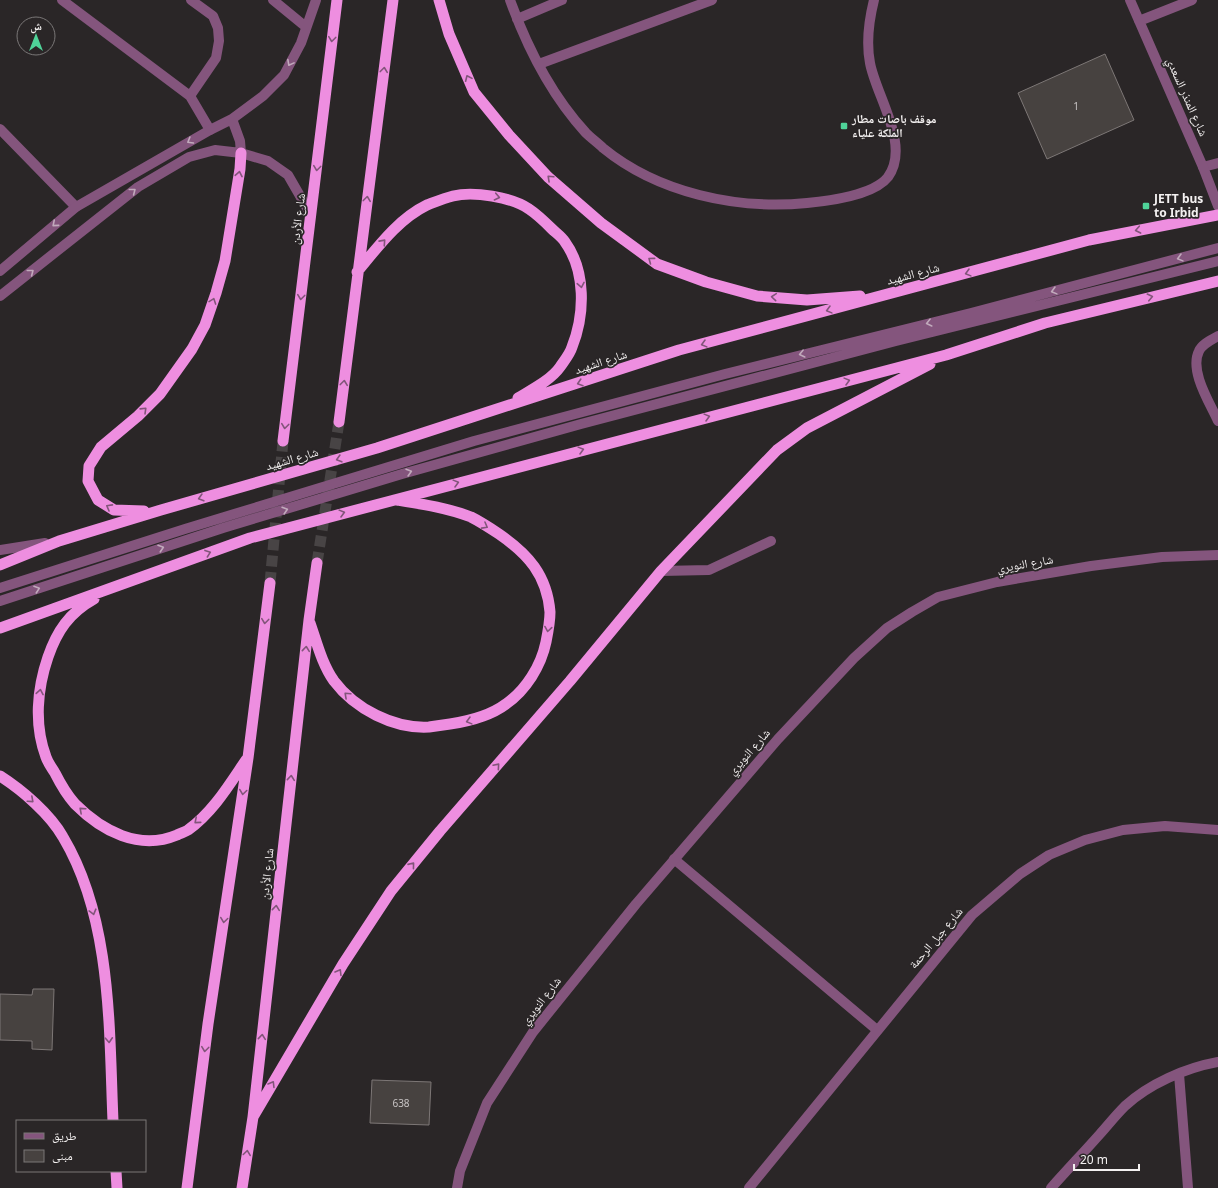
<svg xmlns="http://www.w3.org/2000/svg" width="1218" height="1188" font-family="'Noto Sans','Noto Naskh Arabic',sans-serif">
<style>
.building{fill:#474240;stroke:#7d7776}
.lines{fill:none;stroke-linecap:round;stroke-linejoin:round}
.trunk-tunnel{stroke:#484445;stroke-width:11;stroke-dasharray:11 5.5;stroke-linecap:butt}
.service{stroke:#84557d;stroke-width:10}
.minor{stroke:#84557d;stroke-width:10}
.tertiary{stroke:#84557d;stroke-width:10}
.trunk{stroke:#ee8ee0;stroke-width:11}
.oneway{stroke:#82557a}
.oneway2{stroke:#c1aabc}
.poi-dot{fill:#4fd399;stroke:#2a2627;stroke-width:1.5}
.labels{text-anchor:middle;stroke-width:3.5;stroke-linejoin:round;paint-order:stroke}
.number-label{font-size:10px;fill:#c8c4c4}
.street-label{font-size:12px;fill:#f3f0f0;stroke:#2a2627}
.poi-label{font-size:12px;font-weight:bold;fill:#f3f0f0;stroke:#2a2627;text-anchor:start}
</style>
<rect width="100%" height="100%" fill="#2a2627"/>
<path class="building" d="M 1105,54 L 1134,120 L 1047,159 L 1018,93 Z
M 33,989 L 54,989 L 52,1050 L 32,1049 L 32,1041 L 0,1040 L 0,994 L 32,995 Z
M 372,1080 L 431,1082 L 429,1125 L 370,1123 Z"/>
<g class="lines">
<path class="trunk-tunnel" d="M 317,563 L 339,422
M 270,583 L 283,441"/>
<path class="service" d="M 62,0 L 190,96 L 210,130
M 510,0 C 527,47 552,96 586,133 C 591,138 598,143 603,148 C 658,193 737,210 807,203 C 829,201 874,195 888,177 C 911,145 876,96 870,63 C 866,42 869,20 874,0
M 517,19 L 562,0
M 539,64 L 712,0
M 190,96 L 216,58 L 219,41 L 218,28 L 213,16 L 191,0
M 0,129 L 76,207
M 1203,167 L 1218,163
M 661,571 L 709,570 L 771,541
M 0,588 L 185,529 L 474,441 L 725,374 L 971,313 L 1218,248
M 0,601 L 223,528 L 402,474 L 581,424 L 896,341 L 1218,261
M 674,859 L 877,1030"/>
<path class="minor" d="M 273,0 L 306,27
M 1130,0 L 1203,167 L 1218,206
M 1139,21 L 1192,0
M 232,119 L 240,141 L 241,153
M 0,271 L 76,207 L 210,130 L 232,119 L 263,96 L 284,75 L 301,43 L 316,0
M 0,296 L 138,187 L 189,157 L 215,150 L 241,153 L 268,161 L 288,175 L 311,215
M 1218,336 C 1211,340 1202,344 1199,351 C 1189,371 1210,403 1218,421
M 0,550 L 45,543
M 1179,1074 L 1188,1188
M 457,1188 L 460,1171 L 487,1103 L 533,1032 L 636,904 L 778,739 L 854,658 L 887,628 L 912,612 L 938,597 L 997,582 L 1091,566 L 1162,557 L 1218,555
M 1051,1188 C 1067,1170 1084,1152 1100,1134 C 1108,1125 1116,1115 1125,1106 C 1149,1084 1185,1068 1218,1062"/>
<path class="tertiary" d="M 749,1188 L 972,915 L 1020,874 L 1049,855 L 1085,840 L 1123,830 L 1165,826 L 1218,830"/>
<path class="trunk" d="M 439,0 L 449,34 L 474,92 L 509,135 L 548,177 L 601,223 L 657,264 L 706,282 L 757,296 L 807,300 L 860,296
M 357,272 C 377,248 398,219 427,205 C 435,202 445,198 453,196 C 473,191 512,197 529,209 C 538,215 545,222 552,229 C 556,233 562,237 565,242 C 586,271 585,314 572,347 C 570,354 564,361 560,367 C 551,380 531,390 518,398
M 339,422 L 393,0
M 283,441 L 337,0
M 144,511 L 114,510 L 98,500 L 88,481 L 89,466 L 101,447 L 138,416 L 160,394 L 192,349 L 205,325 L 216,293 L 225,261 L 240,169 L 241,153
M 0,565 L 59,541 L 161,510 L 377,448 L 679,350 L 1089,240 L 1218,215
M 94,599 C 69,613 57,631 48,657 C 37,689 34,725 46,757 C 48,763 52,768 55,773 C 60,783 67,795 75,804 C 102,831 139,851 177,835 C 181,833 185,832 188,830 C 213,812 229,785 246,760
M 310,623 C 317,643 322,664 334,681 C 355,709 394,729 429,727 C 436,726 443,725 450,724 C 470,721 490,716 506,704 C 526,690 541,666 546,642 C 548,632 550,622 550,612 C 547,575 528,554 499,534 C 490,528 481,522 471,517 C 448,508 422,504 397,500
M 0,628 L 250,538 L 946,355 L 1045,323 L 1218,281
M 0,776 C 22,790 50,814 63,837 C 112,919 109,1028 113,1121
M 253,1117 L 343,964 L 391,891 L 440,831 L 570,681 L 661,571 L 777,450 L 807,428 L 930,364
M 116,1171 L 117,1188
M 187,1188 L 208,1024 L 248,758 L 270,583
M 242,1188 L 253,1117 L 309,620 L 317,563"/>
</g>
<defs><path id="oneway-chevron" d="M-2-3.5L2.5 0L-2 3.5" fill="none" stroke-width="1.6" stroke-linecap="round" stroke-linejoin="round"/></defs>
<g class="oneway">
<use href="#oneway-chevron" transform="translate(332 39) rotate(97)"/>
<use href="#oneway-chevron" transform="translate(384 70) rotate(-83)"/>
<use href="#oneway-chevron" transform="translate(468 78) rotate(-114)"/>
<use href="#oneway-chevron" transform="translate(317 168) rotate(97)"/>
<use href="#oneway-chevron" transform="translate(239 174) rotate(-79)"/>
<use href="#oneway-chevron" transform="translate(550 178) rotate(-137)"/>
<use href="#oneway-chevron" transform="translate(497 197) rotate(12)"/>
<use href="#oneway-chevron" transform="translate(367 199) rotate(-83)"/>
<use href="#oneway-chevron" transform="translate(1138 230) rotate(169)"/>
<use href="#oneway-chevron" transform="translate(383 242) rotate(-48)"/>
<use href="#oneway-chevron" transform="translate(651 260) rotate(-143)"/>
<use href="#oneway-chevron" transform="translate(968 273) rotate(165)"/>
<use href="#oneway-chevron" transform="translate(581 285) rotate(79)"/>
<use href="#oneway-chevron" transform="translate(301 297) rotate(97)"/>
<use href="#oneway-chevron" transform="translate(774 297) rotate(-175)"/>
<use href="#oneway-chevron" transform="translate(1150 297) rotate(-13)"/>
<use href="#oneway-chevron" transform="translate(213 301) rotate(-70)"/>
<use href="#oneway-chevron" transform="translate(829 310) rotate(165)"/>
<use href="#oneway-chevron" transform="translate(704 344) rotate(165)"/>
<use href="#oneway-chevron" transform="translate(847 381) rotate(-15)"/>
<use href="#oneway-chevron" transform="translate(344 383) rotate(-83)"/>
<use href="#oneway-chevron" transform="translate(580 383) rotate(162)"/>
<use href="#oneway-chevron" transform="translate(144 410) rotate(-44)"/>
<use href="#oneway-chevron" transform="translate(707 417) rotate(-15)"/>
<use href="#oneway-chevron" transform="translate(285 426) rotate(97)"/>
<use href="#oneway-chevron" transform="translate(581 450) rotate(-15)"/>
<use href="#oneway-chevron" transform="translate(339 459) rotate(164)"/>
<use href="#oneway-chevron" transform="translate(456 483) rotate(-15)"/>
<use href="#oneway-chevron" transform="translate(201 498) rotate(164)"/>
<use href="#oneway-chevron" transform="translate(109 507) rotate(-151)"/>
<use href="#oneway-chevron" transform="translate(342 513) rotate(-15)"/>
<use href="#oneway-chevron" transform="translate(485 526) rotate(29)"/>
<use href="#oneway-chevron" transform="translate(208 553) rotate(-20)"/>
<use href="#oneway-chevron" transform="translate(265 621) rotate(97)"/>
<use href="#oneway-chevron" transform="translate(548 629) rotate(99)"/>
<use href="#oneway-chevron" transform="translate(306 649) rotate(-84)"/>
<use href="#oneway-chevron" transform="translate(40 692) rotate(-80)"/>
<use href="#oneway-chevron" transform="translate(347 695) rotate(-137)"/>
<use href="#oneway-chevron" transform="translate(469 721) rotate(165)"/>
<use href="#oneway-chevron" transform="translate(497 766) rotate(-49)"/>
<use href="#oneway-chevron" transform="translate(291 778) rotate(-84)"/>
<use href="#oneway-chevron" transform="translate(243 792) rotate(98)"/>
<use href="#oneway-chevron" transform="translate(31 800) rotate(42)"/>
<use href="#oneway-chevron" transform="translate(82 810) rotate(-138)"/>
<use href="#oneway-chevron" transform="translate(197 821) rotate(139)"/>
<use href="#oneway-chevron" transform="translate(412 865) rotate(-51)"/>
<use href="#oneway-chevron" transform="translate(276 908) rotate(-84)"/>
<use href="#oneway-chevron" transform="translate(93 912) rotate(75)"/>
<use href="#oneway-chevron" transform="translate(224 920) rotate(98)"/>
<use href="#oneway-chevron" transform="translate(339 972) rotate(-59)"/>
<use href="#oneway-chevron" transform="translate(262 1037) rotate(-84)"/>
<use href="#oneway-chevron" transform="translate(109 1040) rotate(87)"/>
<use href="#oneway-chevron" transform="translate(205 1049) rotate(97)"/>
<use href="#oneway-chevron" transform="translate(272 1084) rotate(-59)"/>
<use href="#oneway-chevron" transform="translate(247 1153) rotate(-82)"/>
</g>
<g class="oneway2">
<use href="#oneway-chevron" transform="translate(290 63) rotate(118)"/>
<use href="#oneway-chevron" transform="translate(190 141) rotate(150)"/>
<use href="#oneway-chevron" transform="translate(133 191) rotate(-38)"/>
<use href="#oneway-chevron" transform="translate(55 224) rotate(140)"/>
<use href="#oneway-chevron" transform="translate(1180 258) rotate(165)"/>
<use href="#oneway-chevron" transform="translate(31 272) rotate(-38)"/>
<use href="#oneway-chevron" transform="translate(1054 291) rotate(165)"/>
<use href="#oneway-chevron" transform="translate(929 323) rotate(166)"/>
<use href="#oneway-chevron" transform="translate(802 354) rotate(166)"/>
<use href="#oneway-chevron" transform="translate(409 472) rotate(-16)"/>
<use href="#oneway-chevron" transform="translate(285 510) rotate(-17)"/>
<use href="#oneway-chevron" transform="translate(161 548) rotate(-18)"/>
<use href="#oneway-chevron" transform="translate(37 589) rotate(-19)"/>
</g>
<g class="poi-dot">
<rect x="840" y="122" width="8" height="8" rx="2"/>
<rect x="1142" y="202" width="8" height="8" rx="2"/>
</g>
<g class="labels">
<g class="number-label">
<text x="1076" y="110">1</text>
<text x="401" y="1107">638</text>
</g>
<g class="street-label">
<text transform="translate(1187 97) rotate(66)" y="4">شارع المنذر السعدي</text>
<text transform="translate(298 219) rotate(-83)" y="4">شارع الأردن</text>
<text transform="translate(913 274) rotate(-15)" y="4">شارع الشهيد</text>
<text transform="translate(601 362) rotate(-18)" y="4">شارع الشهيد</text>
<text transform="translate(292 459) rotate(-16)" y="4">شارع الشهيد</text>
<text transform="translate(1025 564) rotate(-10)" y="4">شارع النويري</text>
<text transform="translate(749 752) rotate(-49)" y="4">شارع النويري</text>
<text transform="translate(267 874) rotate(-84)" y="4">شارع الأردن</text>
<text transform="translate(936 938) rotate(-50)" y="4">شارع جبل الرحمة</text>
<text transform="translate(541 1001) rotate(-52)" y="4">شارع النويري</text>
</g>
<g class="poi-label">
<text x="852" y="123">موقف باصات مطار<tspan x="852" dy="14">الملكة علياء</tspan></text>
<text x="1154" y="203">JETT bus<tspan x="1154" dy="14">to Irbid</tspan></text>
</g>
</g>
<rect x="16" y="1120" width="130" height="52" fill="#2a2627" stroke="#7a7777"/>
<rect x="24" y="1133" width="20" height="6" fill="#84557d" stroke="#7a7777"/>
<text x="52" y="1140" font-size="12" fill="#f3f0f0">طريق</text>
<rect x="24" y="1150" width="20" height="12" fill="#474240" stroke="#7a7777"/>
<text x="52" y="1160" font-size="12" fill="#f3f0f0">مبنى</text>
<g transform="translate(36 36)"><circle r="19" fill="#2a2627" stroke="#7a7777"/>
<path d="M0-3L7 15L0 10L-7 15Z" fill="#4fd399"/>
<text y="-6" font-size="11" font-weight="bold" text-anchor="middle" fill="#f3f0f0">ش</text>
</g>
<path d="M1074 1164v6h65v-6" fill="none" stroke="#f3f0f0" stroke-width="2"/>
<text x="1080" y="1164" font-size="12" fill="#f3f0f0" stroke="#2a2627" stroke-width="3" paint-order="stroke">20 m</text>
</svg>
